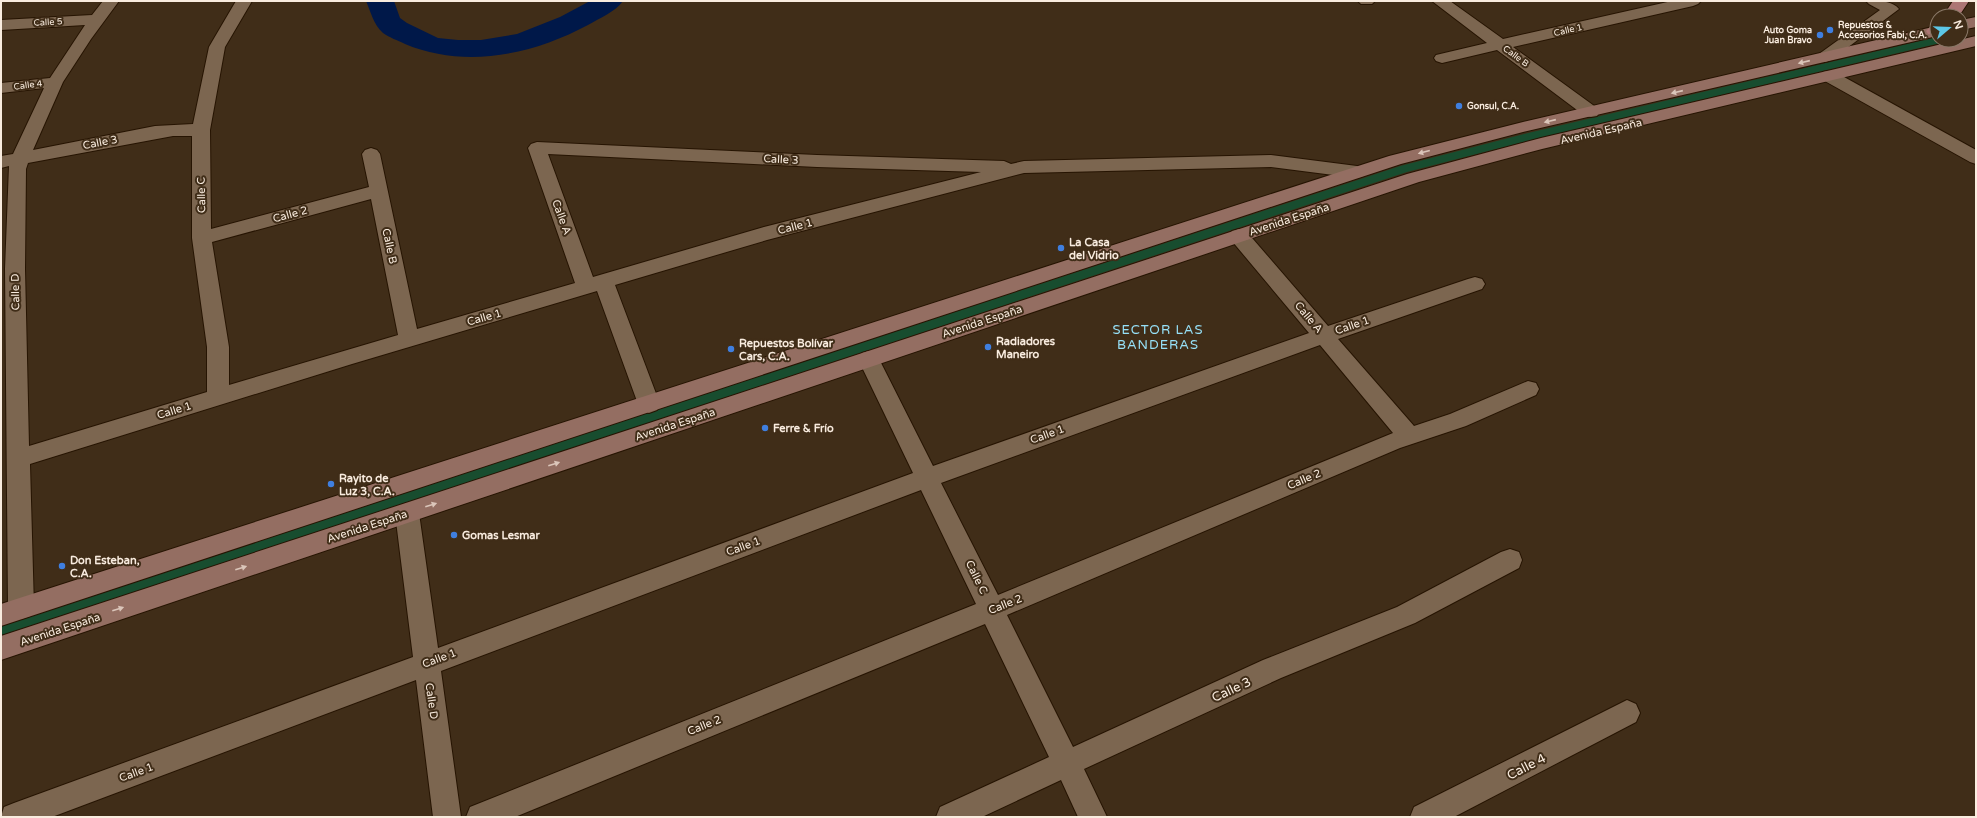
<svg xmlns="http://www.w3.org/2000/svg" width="1977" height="818" font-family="'Varela Round',sans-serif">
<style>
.green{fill:#184d2f}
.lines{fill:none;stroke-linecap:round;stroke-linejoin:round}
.river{fill:#001849;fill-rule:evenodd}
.minor-casing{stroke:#261402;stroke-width:2}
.secondary-casing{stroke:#261402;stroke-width:2}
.primary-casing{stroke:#261402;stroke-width:2}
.minor{fill:#7c6650;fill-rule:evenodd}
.secondary{fill:#946e62;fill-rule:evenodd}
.primary{fill:#ad7674;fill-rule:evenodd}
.oneway{fill:#dbc6ba}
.shop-dot{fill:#3f7fe0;stroke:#402d18;stroke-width:1.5}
.labels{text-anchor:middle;stroke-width:4;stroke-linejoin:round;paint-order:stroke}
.far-street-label{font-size:9px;fill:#f9ecdf;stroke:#402d18}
.far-poi-label{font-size:9px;font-weight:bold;fill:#f9ecdf;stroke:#402d18;text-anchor:start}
.street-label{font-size:11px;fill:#f9ecdf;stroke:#402d18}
.poi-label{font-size:11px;font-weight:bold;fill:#f9ecdf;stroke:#402d18;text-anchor:start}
.quarter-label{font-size:13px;letter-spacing:1px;fill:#96e0f7;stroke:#402d18}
.near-street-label{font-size:13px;fill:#f9ecdf;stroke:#402d18}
</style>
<rect width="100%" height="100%" fill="#402d18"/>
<path class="green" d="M 1937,37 L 1937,40 L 1953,40 L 1535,139 L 1407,172 L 1,637 L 1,625 L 1400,166 L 1528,133 Z"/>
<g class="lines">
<path class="river" d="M 366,1 L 394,1 L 400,18 L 407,23 L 438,38 L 458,40 L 481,40 L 517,34 L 560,17 L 590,1 L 623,1 C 615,12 600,18 588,25 C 532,55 465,69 405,44 C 397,40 390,38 383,33 C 373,24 371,12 366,1 Z"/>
<g class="minor-casing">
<path id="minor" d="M 103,1 L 119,1 L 91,39 L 63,82 L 33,150 L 155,126 L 193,124 L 209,47 L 236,1 L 252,1 L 225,47 L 210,130 L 211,229 L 369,187 L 362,154 L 365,150 L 371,148 L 377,150 L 380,154 L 417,329 L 575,283 L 528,148 L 531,144 L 537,142 L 817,155 L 1004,161 L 1011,164 L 1024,161 L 1271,155 L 1357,166 L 1363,168 L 1366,172 L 1363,176 L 1357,178 L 1271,167 L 1024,173 L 767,240 L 615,285 L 660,404 L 657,410 L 649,413 L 641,410 L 638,404 L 597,291 L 352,364 L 30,464 L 34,608 L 30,616 L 21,619 L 12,616 L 8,608 L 5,269 L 9,166 L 1,168 L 1,156 L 13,154 L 44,88 L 1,93 L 1,83 L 50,78 L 85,25 L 1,30 L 1,20 L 92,15 ZM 173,136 L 192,136 L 192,238 L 207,347 L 207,392 L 29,446 L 25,269 L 26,169 L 28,163 ZM 548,154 L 817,167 L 981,172 L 764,227 L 593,277 ZM 371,199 L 398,335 L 229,385 L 229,347 L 212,242 Z
M 1358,1 L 1375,1 L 1372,4 L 1361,4 Z
M 1432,1 L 1450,1 L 1503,39 L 1672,1 L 1701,1 L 1698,4 L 1693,6 L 1513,47 L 1597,108 L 1600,112 L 1597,116 L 1591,117 L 1585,116 L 1497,50 L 1442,63 L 1436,61 L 1434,58 L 1436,55 L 1487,43 Z
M 1866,1 C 1877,1 1892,0 1899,9 L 1831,60 L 1825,62 L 1819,60 L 1817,57 L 1819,54 L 1880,10 L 1869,4 Z
M 1829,71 L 1835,72 L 1976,150 L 1976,164 L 1970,162 L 1823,80 L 1821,76 L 1823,72 Z
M 1239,229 L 1246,231 L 1328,326 L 1468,279 L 1475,277 L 1482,279 L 1485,284 L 1482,289 L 1338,339 L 1414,426 L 1450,414 L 1528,381 L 1536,383 L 1539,389 L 1536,395 L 1466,426 L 1400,448 L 1007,615 L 1073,747 L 1263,660 L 1397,607 L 1501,552 L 1510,549 L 1519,552 L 1522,560 L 1519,568 L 1415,623 L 1281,678 L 1084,769 L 1107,817 L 1078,817 L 1061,780 L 982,817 L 936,817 L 940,807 L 1049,757 L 985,624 L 515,817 L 466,817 L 470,807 L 976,604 L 921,490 L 441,671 L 461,817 L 433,817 L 416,680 L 52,817 L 1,817 L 4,807 L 14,803 L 413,657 L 395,513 L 399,506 L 407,503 L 415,506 L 419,513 L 438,648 L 913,473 L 858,359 L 862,353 L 869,351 L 876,353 L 933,466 L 1309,333 L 1232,241 L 1229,236 L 1232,231 ZM 1320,345 L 1393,433 L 998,595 L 941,483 Z
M 1627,700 L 1636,704 L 1640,713 L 1636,722 L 1454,817 L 1410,817 L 1414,807 Z"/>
</g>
<g class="secondary-casing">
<path id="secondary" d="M 1976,17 L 1976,27 L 1961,30 L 1961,20 Z
M 1937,26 L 1937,36 L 1523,132 L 1401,164 L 1,626 L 1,604 L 1389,156 L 1523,122 Z
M 1976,36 L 1976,46 L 1542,149 L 1419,182 L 1,660 L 1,636 L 1407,174 L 1541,138 Z"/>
</g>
<g class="primary-casing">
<path id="primary" d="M 1953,1 L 1969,1 L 1959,16 L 1943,16 Z
M 1937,24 L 1937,35 L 1928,34 L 1926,31 L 1931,26 Z"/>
</g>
<use href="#minor" class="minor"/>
<use href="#secondary" class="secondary"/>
<use href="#primary" class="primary"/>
</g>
<defs><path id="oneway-solid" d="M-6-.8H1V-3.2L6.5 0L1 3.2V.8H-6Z"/></defs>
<g class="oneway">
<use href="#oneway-solid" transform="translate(1804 62) rotate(167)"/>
<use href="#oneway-solid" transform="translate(1677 92) rotate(167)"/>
<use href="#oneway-solid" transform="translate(1550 121) rotate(167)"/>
<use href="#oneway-solid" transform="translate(1424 152) rotate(165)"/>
<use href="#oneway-solid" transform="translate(554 464) rotate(-18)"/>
<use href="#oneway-solid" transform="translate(431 505) rotate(-18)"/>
<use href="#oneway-solid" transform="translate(241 568) rotate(-18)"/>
<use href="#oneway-solid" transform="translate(118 609) rotate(-18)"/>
</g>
<g class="shop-dot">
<circle cx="1830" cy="30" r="4"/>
<circle cx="1820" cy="35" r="4"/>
<circle cx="1459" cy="106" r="4"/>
<circle cx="1061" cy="248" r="4"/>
<circle cx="988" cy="347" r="4"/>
<circle cx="731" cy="349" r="4"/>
<circle cx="765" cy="428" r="4"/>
<circle cx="331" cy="484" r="4"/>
<circle cx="454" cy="535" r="4"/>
<circle cx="62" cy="566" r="4"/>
</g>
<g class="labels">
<g class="far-street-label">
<text transform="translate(48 22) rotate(-3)" y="3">Calle 5</text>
<text transform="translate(1568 30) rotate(-13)" y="3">Calle 1</text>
<text transform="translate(1516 56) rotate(36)" y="3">Calle B</text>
<text transform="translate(28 85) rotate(-7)" y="3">Calle 4</text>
</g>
<g class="far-poi-label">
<text x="1838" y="28">Repuestos &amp;<tspan x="1838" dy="10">Accesorios Fabi, C.A.</tspan></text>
<text x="1812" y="33" text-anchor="end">Auto Goma<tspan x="1812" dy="10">Juan Bravo</tspan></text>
<text x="1467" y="109">Gonsul, C.A.</text>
</g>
<g class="street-label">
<text transform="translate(1601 131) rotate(-13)" y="4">Avenida España</text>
<text transform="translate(100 142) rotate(-11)" y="4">Calle 3</text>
<text transform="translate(781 159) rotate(3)" y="4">Calle 3</text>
<text transform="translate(201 195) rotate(-91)" y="4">Calle C</text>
<text transform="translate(290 214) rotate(-15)" y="4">Calle 2</text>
<text transform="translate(562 217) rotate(70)" y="4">Calle A</text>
<text transform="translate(1289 219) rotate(-18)" y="4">Avenida España</text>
<text transform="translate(795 226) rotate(-14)" y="4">Calle 1</text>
<text transform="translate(390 246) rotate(78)" y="4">Calle B</text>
<text transform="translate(15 292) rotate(-91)" y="4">Calle D</text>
<text transform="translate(484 317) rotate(-16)" y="4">Calle 1</text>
<text transform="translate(1309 317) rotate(50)" y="4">Calle A</text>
<text transform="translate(982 321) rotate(-18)" y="4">Avenida España</text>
<text transform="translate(1352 325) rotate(-19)" y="4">Calle 1</text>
<text transform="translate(174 410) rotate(-17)" y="4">Calle 1</text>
<text transform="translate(675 424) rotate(-18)" y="4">Avenida España</text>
<text transform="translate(1047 434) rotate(-20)" y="4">Calle 1</text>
<text transform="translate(1304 479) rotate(-23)" y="4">Calle 2</text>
<text transform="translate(367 526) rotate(-18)" y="4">Avenida España</text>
<text transform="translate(743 546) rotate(-20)" y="4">Calle 1</text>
<text transform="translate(977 577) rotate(64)" y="4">Calle C</text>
<text transform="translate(1005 604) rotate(-22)" y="4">Calle 2</text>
<text transform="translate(60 629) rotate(-18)" y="4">Avenida España</text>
<text transform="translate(439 658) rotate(-21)" y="4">Calle 1</text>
<text transform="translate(432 701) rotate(82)" y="4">Calle D</text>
<text transform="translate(704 725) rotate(-22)" y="4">Calle 2</text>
<text transform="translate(136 772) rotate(-20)" y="4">Calle 1</text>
</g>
<g class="poi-label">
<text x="1069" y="246">La Casa<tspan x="1069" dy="13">del Vidrio</tspan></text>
<text x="996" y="345">Radiadores<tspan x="996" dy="13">Maneiro</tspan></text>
<text x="739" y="347">Repuestos Bolívar<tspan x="739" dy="13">Cars, C.A.</tspan></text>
<text x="773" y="432">Ferre &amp; Frío</text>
<text x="339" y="482">Rayito de<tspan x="339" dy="13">Luz 3, C.A.</tspan></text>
<text x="462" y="539">Gomas Lesmar</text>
<text x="70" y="564">Don Esteban,<tspan x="70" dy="13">C.A.</tspan></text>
</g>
<g class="quarter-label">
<text x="1158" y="334">SECTOR LAS<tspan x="1158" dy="15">BANDERAS</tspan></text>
</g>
<g class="near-street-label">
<text transform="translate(1231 689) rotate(-25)" y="5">Calle 3</text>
<text transform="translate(1526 766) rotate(-27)" y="5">Calle 4</text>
</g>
</g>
<rect width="1977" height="818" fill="none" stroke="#f9ecdf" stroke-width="4"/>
<g transform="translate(1949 28) rotate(71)"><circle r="19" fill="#402d18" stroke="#8a7968"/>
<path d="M0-3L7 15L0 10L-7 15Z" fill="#5cc7e7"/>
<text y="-6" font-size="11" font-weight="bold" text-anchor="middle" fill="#f9ecdf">N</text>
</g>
</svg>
